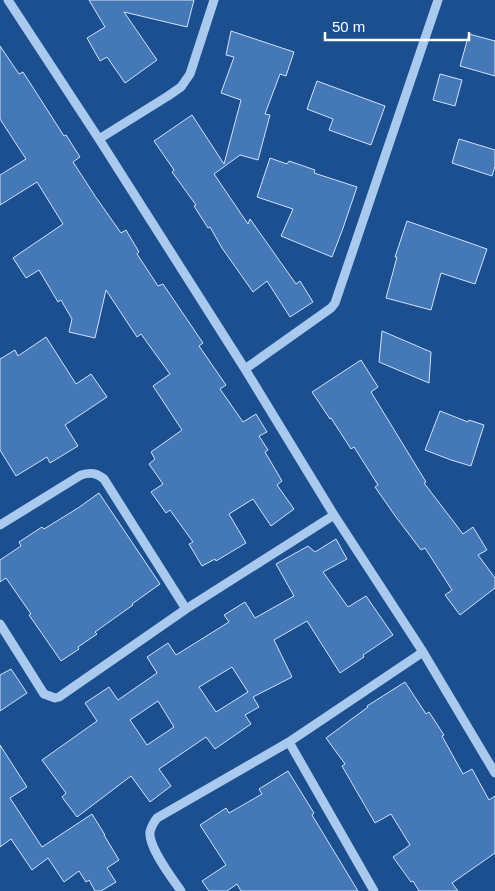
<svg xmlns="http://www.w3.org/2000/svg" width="495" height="891" font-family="Arial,sans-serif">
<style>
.building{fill:#4478b7;stroke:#cfe3fa;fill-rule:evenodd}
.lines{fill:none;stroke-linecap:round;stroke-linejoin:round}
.minor{stroke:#a9c9ee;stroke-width:9}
</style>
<rect width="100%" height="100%" fill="#1b4f8f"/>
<path class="building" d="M 89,0 L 194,0 L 187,27 L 124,12 L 157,60 L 125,83 L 107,57 L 100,61 L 87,38 L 105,27 Z
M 231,31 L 294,52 L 286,76 L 280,74 L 265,114 L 270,115 L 258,160 L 240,155 L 214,174 L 248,224 L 250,219 L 296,284 L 300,281 L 313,302 L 290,317 L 267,281 L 253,292 L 222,248 L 210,227 L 208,228 L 194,206 L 196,205 L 172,172 L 174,170 L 154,141 L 192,115 L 224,164 L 241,100 L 221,93 L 234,57 L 226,55 Z
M 469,34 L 495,41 L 495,76 L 460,66 Z
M 0,46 L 19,74 L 23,72 L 64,136 L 66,135 L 80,157 L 73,162 L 95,196 L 121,233 L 126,230 L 139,252 L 137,254 L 158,286 L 163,284 L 203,343 L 199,346 L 226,385 L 220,389 L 243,422 L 256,414 L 267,432 L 259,436 L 268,450 L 265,452 L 282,481 L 277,485 L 294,509 L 271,526 L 253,499 L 229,514 L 246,543 L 216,561 L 215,559 L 202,566 L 189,544 L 193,542 L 170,510 L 166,513 L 151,492 L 163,484 L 149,464 L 155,459 L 151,452 L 182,430 L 153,386 L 170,374 L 141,334 L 137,337 L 106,290 L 95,338 L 69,332 L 72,319 L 61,300 L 58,302 L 39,270 L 26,278 L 13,258 L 63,224 L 37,182 L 0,205 L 0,175 L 26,159 L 0,119 Z
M 440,74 L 462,80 L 455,106 L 433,100 Z
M 317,81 L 385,106 L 371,145 L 329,130 L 333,119 L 307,109 Z
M 459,139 L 495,150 L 495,166 L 492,176 L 452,163 Z
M 270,158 L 287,164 L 289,161 L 315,170 L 314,173 L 357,187 L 342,231 L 332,257 L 281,236 L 293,209 L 257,197 Z
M 407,221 L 487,249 L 475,284 L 441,273 L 431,310 L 386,298 L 397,257 L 395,257 Z
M 382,331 L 431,352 L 429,383 L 379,362 Z
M 46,337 L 76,384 L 91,374 L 107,397 L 65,425 L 78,446 L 50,463 L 47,457 L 16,476 L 0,450 L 0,359 L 15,350 L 18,356 Z
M 361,360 L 378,387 L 371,392 L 426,482 L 424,483 L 463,534 L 473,527 L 487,550 L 478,555 L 495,578 L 495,588 L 460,615 L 445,595 L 452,590 L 425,548 L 421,550 L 396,517 L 375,487 L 378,485 L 354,447 L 351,449 L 331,418 L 330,419 L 312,392 Z
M 440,411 L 468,422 L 469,420 L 484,425 L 471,466 L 451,460 L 425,450 Z
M 99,493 L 160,584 L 132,604 L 133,605 L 95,632 L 97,634 L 78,647 L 79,649 L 61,661 L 29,615 L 31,614 L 6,578 L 0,582 L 0,560 L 21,546 L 19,542 L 42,527 L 44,529 L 78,508 Z
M 336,539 L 347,559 L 323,572 L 348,607 L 366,596 L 393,635 L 363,655 L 364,657 L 340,673 L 307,621 L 274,640 L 292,677 L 253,697 L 259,707 L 245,715 L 251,724 L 215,749 L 206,737 L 159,769 L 171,786 L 150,802 L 131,776 L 77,817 L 62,797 L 66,793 L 42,760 L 97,721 L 85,703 L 109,687 L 118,700 L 157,673 L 147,657 L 168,643 L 176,655 L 229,622 L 224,615 L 245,602 L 255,618 L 294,596 L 276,564 L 308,546 L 315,552 ZM 232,667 L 248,692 L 216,712 L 199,687 ZM 158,701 L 174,727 L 147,745 L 130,720 Z
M 11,669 L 27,693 L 0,711 L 0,675 Z
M 405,682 L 426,714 L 429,712 L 444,735 L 442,736 L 463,774 L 472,769 L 489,800 L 495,796 L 495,853 L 452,883 L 458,891 L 419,891 L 413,881 L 411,882 L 393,857 L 410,845 L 391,814 L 375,823 L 342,766 L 345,764 L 326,738 L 368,707 L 367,706 Z
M 0,745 L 27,787 L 10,798 L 42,847 L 92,814 L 105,835 L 104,835 L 119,860 L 107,868 L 116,882 L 101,891 L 95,891 L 89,880 L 86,882 L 79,871 L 64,882 L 48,858 L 32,870 L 11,839 L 0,847 Z
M 288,771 L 314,813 L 312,815 L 358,891 L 241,891 L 237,884 L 227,891 L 209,891 L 202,881 L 226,865 L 200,825 L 226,808 L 229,813 L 262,794 L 259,789 Z"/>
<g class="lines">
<path class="minor" d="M 8,0 L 99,139 L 245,369 L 334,515 L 423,652 L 495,773
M 99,139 L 168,96 L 181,87 L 190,74 L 214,0
M 245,369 L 331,308 L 335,303 L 438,0
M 0,525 L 81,475 C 91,472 97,473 104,479 L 186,609
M 0,624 L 44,694 L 55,698 L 59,697 L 186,609 L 334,515
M 289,742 L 374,891
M 181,891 C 172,878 148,847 150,832 C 151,827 154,822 157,818 L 289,742 L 423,652"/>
</g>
<path d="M325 32v8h144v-8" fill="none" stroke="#ffffff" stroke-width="2.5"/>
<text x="332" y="32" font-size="15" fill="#ffffff" stroke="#1b4f8f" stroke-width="4" paint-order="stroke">50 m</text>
</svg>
